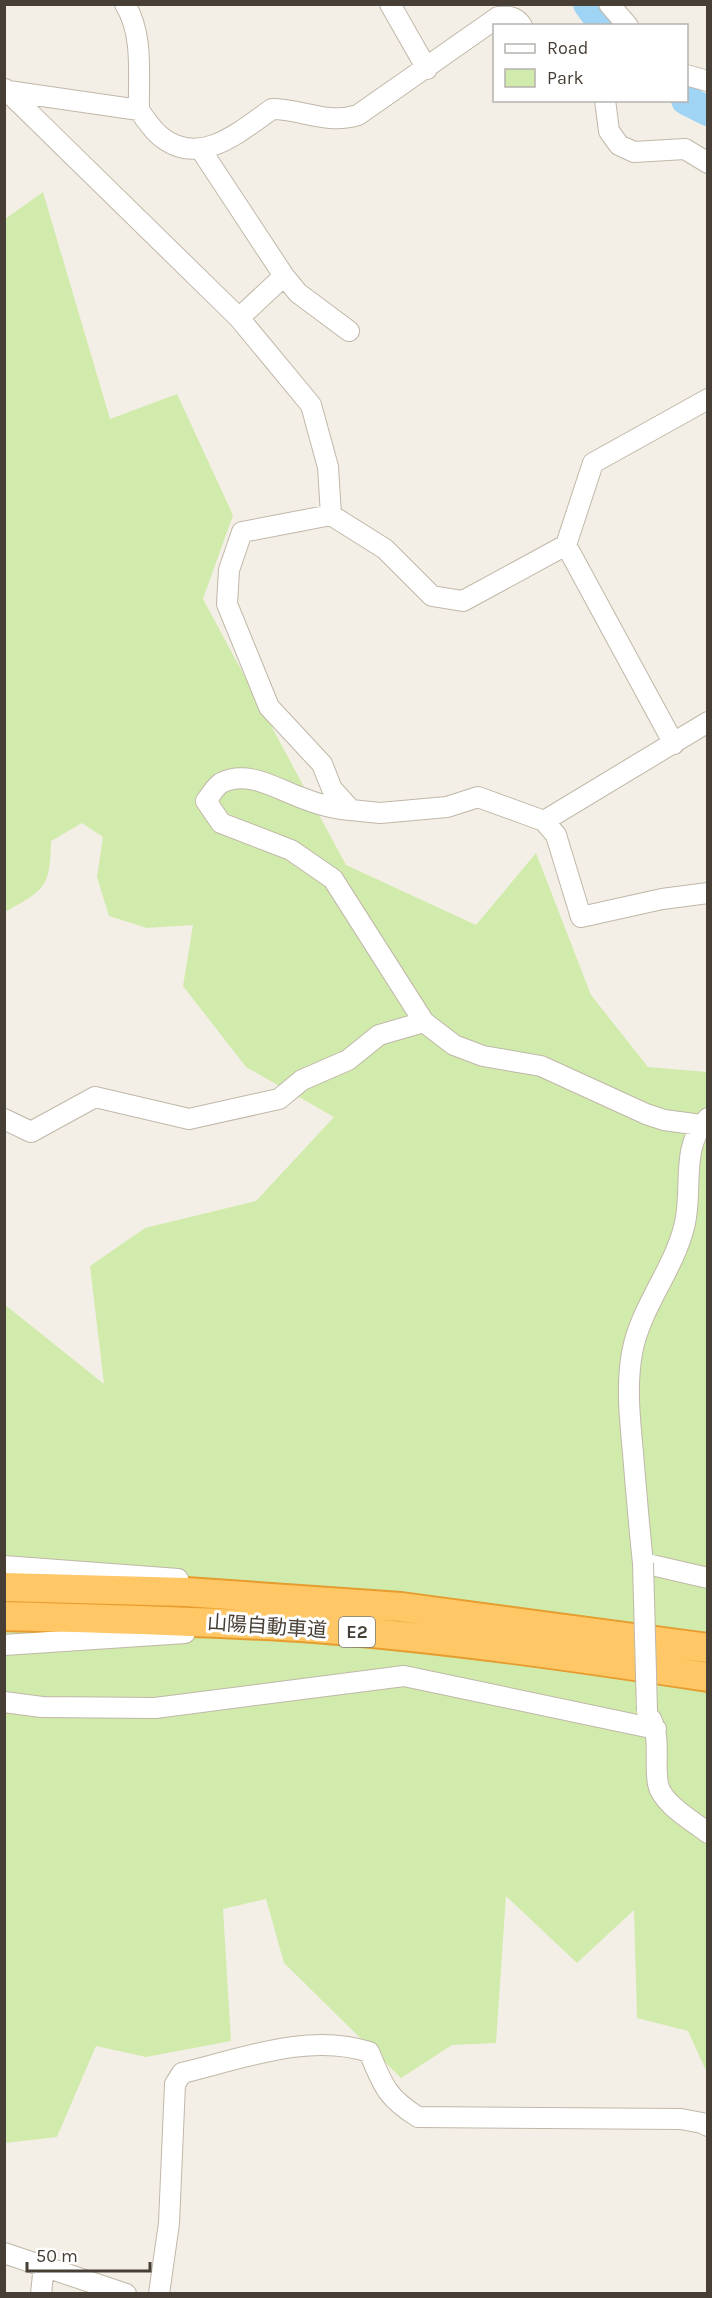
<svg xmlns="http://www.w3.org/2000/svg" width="712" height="2298" font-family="Karla,'Noto Sans JP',sans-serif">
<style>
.green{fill:#d1ebac}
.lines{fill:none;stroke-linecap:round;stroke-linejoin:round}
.river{stroke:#9fd4f4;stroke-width:30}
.minor-casing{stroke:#c0b7a8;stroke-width:22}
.highway-casing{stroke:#e69c2e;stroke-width:32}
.minor{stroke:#fff;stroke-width:20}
.highway{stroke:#ffc766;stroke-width:28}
.minor-bridge-casing{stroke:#c0b7a8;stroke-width:22;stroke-linecap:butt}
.minor-bridge{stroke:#fff;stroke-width:20}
.labels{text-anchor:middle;stroke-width:6;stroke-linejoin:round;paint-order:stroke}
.shield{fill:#fff;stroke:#7e7972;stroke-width:1.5}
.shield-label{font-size:18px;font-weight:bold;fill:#473f35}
.street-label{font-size:20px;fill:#473f35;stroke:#fff}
</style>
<rect width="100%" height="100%" fill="#f4efe6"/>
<path class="green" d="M 43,192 L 110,419 L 177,394 L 233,515 L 203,599 L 346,865 L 476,925 L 536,853 L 591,995 L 648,1067 L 707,1072 L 707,2073 L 688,2031 L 637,2018 L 634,1910 L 577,1963 L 506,1896 L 496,2043 L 452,2045 L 401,2078 L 284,1963 L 266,1899 L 223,1909 L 231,2041 L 146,2057 L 96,2046 L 57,2137 L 5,2143 L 4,1304 L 104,1384 L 90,1266 L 145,1228 L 256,1201 L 334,1117 L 246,1067 L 183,986 L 193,925 L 147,928 L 109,916 L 97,877 L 103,837 L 82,823 L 51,841 C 50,889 44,890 5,912 L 5,219 Z"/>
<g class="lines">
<path class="river" d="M 588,4 L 604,26
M 686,100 L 708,111"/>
<g class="minor-casing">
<path id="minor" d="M 125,4 C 144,36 138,74 139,110
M 390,4 L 427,69
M 609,4 L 628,26
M 686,75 L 708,81
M 5,89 L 239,318 L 311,405 L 328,467 L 331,515
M 8,91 L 139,110 C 145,119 152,129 160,136 C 199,168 238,133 272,109 C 302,109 327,125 358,115 L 498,17 C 508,16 516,16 522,26
M 605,100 L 609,131 L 619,145 L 634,152 L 685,149 L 708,163
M 201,150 L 284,276 L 298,293 L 349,331
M 239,318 L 284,276
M 566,545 L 674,744
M 351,810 L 380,813 L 447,807 L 478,797 L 544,821 L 556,835 L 581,917 L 662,899 L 708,893
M 544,821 L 708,722
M 708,1118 C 679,1147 694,1191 684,1227 C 673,1271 640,1308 632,1353 C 626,1387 630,1420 633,1453 C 636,1490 639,1526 643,1563 L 708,1578
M 4,1119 L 31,1132 L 95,1097 L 189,1119 L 279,1099 L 302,1080 L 348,1060 L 379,1035 L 424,1022
M 701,1125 L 664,1120 L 646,1114 L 541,1066 L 483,1056 L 454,1045 L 424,1022 L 333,879 L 291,850 L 221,823 L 206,801 C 210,796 215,787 221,783 C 247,770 273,787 297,796 C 314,803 333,809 351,810 L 332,789 L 322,764 L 269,707 L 227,604 L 229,570 L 242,532 L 331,515 L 385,549 L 432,596 L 463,601 L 566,545 L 593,463 L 708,399
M 4,1566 L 178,1579
M 4,1645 L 185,1633
M 4,1702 L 42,1707 L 155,1708 L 404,1676 L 656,1729
M 651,1719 C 661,1739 654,1762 658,1784 C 662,1804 693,1821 708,1833
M 4,2253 L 126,2294
M 41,2294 L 44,2265
M 159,2294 L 169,2223 L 175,2084 L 182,2073 C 241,2059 310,2032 369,2052 C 383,2085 386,2097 418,2117 L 681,2119 L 702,2123 L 708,2126"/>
</g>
<g class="highway-casing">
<path id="highway" d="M 4,1587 L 186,1592 L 401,1607 L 708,1648
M 4,1616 C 108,1619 211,1621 314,1628 C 445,1638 577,1657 708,1677"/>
</g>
<use href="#minor" class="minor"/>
<use href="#highway" class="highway"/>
<g class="minor-bridge-casing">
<path id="minor-bridge" d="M 643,1563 L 647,1711"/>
</g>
<use href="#minor-bridge" class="minor-bridge"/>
</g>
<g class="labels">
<rect class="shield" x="339" y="1617" width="36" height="30" rx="4.5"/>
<g class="shield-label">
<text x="357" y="1638">E2</text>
</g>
<g class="street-label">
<text transform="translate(267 1626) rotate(4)" y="7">山陽自動車道</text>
</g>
</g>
<rect width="712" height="2298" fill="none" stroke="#473f35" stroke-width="12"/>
<rect x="493" y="24" width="195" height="78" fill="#ffffff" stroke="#b5b2ae" stroke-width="1.5"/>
<rect x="505" y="44" width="30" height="9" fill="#ffffff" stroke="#b5b2ae" stroke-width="1.5"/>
<text x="547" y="54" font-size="18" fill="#473f35">Road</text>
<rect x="505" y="69" width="30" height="18" fill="#d1ebac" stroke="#b5b2ae" stroke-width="1.5"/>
<text x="547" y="84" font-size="18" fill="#473f35">Park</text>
<path d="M27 2262v9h123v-9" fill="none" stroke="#473f35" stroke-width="3"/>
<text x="36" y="2262" font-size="18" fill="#473f35" stroke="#ffffff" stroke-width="4.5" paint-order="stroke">50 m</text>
</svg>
